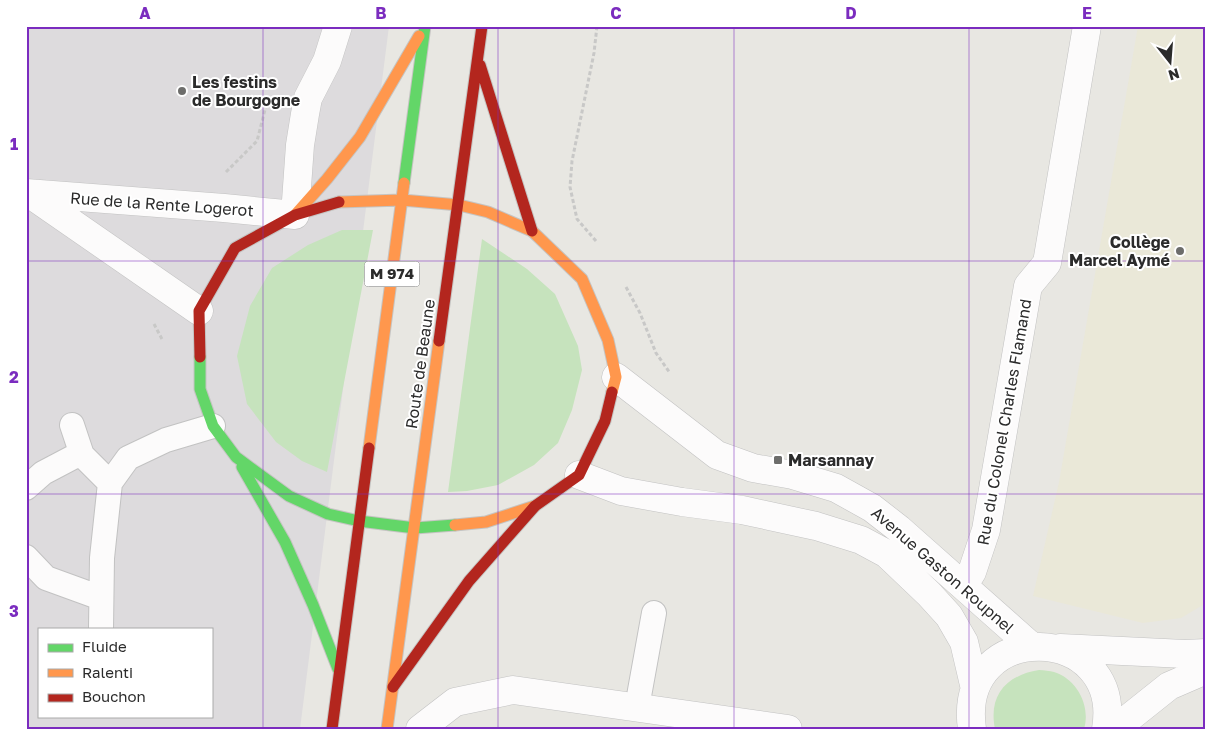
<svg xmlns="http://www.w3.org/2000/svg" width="1232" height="755" font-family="'Golos Text',sans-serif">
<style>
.industrial{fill:#dddbdd;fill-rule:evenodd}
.education{fill:#eae8d8}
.green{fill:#c6e3bd}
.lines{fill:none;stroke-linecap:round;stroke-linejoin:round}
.lane-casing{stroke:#c2c2c2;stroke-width:26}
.street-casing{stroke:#c2c2c2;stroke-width:29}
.fast-casing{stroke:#c5c4c2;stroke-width:13}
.slow-casing{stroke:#c5c4c2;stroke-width:13}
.jam-casing{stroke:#c5c4c2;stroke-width:13}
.path{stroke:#c8c8c7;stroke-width:3;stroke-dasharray:4 2.5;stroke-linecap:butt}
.lane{stroke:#fcfbfb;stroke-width:24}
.street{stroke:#fcfbfb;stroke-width:28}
.fast{stroke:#63d668;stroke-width:11}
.slow{stroke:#ff974d;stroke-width:11}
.jam{stroke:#b3261e;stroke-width:11}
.grid{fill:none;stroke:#7b2cbf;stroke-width:1;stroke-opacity:0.55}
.poi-dot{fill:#6d6d6b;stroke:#fff;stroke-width:2}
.labels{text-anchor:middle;stroke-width:4;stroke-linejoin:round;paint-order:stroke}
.shield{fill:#fff;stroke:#6b6b6b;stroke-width:1}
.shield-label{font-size:15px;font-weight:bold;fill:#2b2b2b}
.poi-label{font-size:16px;font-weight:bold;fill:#2b2b2b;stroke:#fff;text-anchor:start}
.street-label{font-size:16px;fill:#2b2b2b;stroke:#fff}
.neatline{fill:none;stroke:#7b2cbf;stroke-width:2}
.grid-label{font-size:16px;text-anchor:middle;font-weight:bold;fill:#7b2cbf}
</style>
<rect width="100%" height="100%" fill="#e8e7e2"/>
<path class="industrial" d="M 26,26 L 389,26 L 300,729 L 26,729 ZM 39,629 L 211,629 L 211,716 L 39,716 Z"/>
<path class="education" d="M 1138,26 L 1206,26 L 1206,603 L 1181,618 L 1143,623 L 1033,596 L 1059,482 Z"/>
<path class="green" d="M 342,230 L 373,230 L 327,472 L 302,461 L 276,442 L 247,404 L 237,356 L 250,306 L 272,268 L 308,245 Z
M 482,239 L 527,269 L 555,294 L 578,346 L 582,370 L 572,410 L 558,443 L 534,465 L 498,485 L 467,491 L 448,492 Z
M 1039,670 C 1044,670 1050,671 1054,672 C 1077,679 1091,706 1084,729 L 995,729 C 988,695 1007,675 1039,670 Z"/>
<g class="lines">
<g class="lane-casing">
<path id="lane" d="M 72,425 L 82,455 L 110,483
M 26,488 L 43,473 L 81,453
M 26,557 L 46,578 L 101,598
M 101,628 L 102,558 L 110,483 L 128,458 L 166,440 L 213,426
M 637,707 L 654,613"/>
</g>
<g class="street-casing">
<path id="street" d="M 26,193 L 224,208 L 295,215 L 300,145 L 305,114 L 308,98 L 327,61 L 338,26
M 30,194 L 199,311
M 616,377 L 717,455 L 753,468 L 793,475 L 836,488 L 872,508 L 899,529 L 1031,646
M 579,475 L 621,491 L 682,502 L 742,510 L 816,526 L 861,540 L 887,554 L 929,594 L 949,616 L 964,642 L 975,689
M 964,585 L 972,572 L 986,530 L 1028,286 L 1047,263 L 1087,26
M 1060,648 L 1185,654 L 1206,653
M 420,729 L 455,702 L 513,690 L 788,729
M 972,729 C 956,617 1124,622 1106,729
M 1115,729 L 1169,686 L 1206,670"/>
</g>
<g class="fast-casing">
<path id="fast" d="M 404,183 L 425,26
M 200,357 L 200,389 L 213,426 L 236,457 L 289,496 L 328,514 L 359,521 L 415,528 L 455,525
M 242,467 L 285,542 L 313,605 L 338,669"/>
</g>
<g class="slow-casing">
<path id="slow" d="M 339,202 L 402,200 L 459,205 L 488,212 L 532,231 L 582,279 L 608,340 L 616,377 L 612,392
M 295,215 L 327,179 L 360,137 L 419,36
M 369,448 L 404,183
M 455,525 L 486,522 L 535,506
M 387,729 L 439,341"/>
</g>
<g class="jam-casing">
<path id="jam" d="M 480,65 L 532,231
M 439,341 L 482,26
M 200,357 L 199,311 L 235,248 L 295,215 L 339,202
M 393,687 L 469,581 L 535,506 L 579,475 L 605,421 L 612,392
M 332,729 L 369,448"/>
</g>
<path class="path" d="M 226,172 L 257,141 L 267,102
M 596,241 L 577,219 L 570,187 L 572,161 L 594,53 L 597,26
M 626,287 L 640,313 L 656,353 L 670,373
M 154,324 L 163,341"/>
<use href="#lane" class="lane"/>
<use href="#street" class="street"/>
<use href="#fast" class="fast"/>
<use href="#slow" class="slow"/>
<use href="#jam" class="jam"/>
</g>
<path class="grid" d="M 263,26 L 263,729M 498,26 L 498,729M 734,26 L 734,729M 969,26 L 969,729M 26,261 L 1206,261M 26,494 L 1206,494"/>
<g class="poi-dot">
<circle cx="182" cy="91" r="5"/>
<circle cx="1180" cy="251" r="5"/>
<rect x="773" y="455" width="10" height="10" rx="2.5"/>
</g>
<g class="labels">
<rect class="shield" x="364.5" y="261.5" width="55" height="25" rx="4"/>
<g class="shield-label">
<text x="392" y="279">M 974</text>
</g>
<g class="poi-label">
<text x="192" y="88">Les festins<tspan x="192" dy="18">de Bourgogne</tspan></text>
<text x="1170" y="248" text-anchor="end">Collège<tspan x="1170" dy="18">Marcel Aymé</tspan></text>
<text x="788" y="466">Marsannay</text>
</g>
<g class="street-label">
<text transform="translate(162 204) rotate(4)" y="6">Rue de la Rente Logerot</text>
<text transform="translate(420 364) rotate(-82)" y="6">Route de Beaune</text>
<text transform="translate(1004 422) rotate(-80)" y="6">Rue du Colonel Charles Flamand</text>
<text transform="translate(943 570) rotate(41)" y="6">Avenue Gaston Roupnel</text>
</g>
</g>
<rect width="1232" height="755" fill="none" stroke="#ffffff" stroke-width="55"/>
<rect x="38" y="628" width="175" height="90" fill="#ffffff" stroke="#aaaaaa"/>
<rect x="48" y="644" width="25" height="8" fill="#63d668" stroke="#aaaaaa"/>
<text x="82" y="652" font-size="15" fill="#2b2b2b">Fluide</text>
<rect x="48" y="669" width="25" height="8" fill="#ff974d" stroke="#aaaaaa"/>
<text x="82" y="678" font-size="15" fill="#2b2b2b">Ralenti</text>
<rect x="48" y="694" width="25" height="8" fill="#b3261e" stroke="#aaaaaa"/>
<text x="82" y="702" font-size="15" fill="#2b2b2b">Bouchon</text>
<g transform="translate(1170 62) rotate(163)" stroke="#ffffff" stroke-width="4" paint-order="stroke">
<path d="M0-4L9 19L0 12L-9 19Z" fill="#2b2b2b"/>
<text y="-8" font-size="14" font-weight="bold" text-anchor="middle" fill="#2b2b2b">N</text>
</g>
<rect x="28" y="28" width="1176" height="700" class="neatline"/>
<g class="grid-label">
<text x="145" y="19">A</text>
<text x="381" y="19">B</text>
<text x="616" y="19">C</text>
<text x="851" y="19">D</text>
<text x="1087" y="19">E</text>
<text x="14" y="150">1</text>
<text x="14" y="383">2</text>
<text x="14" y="617">3</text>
</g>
</svg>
